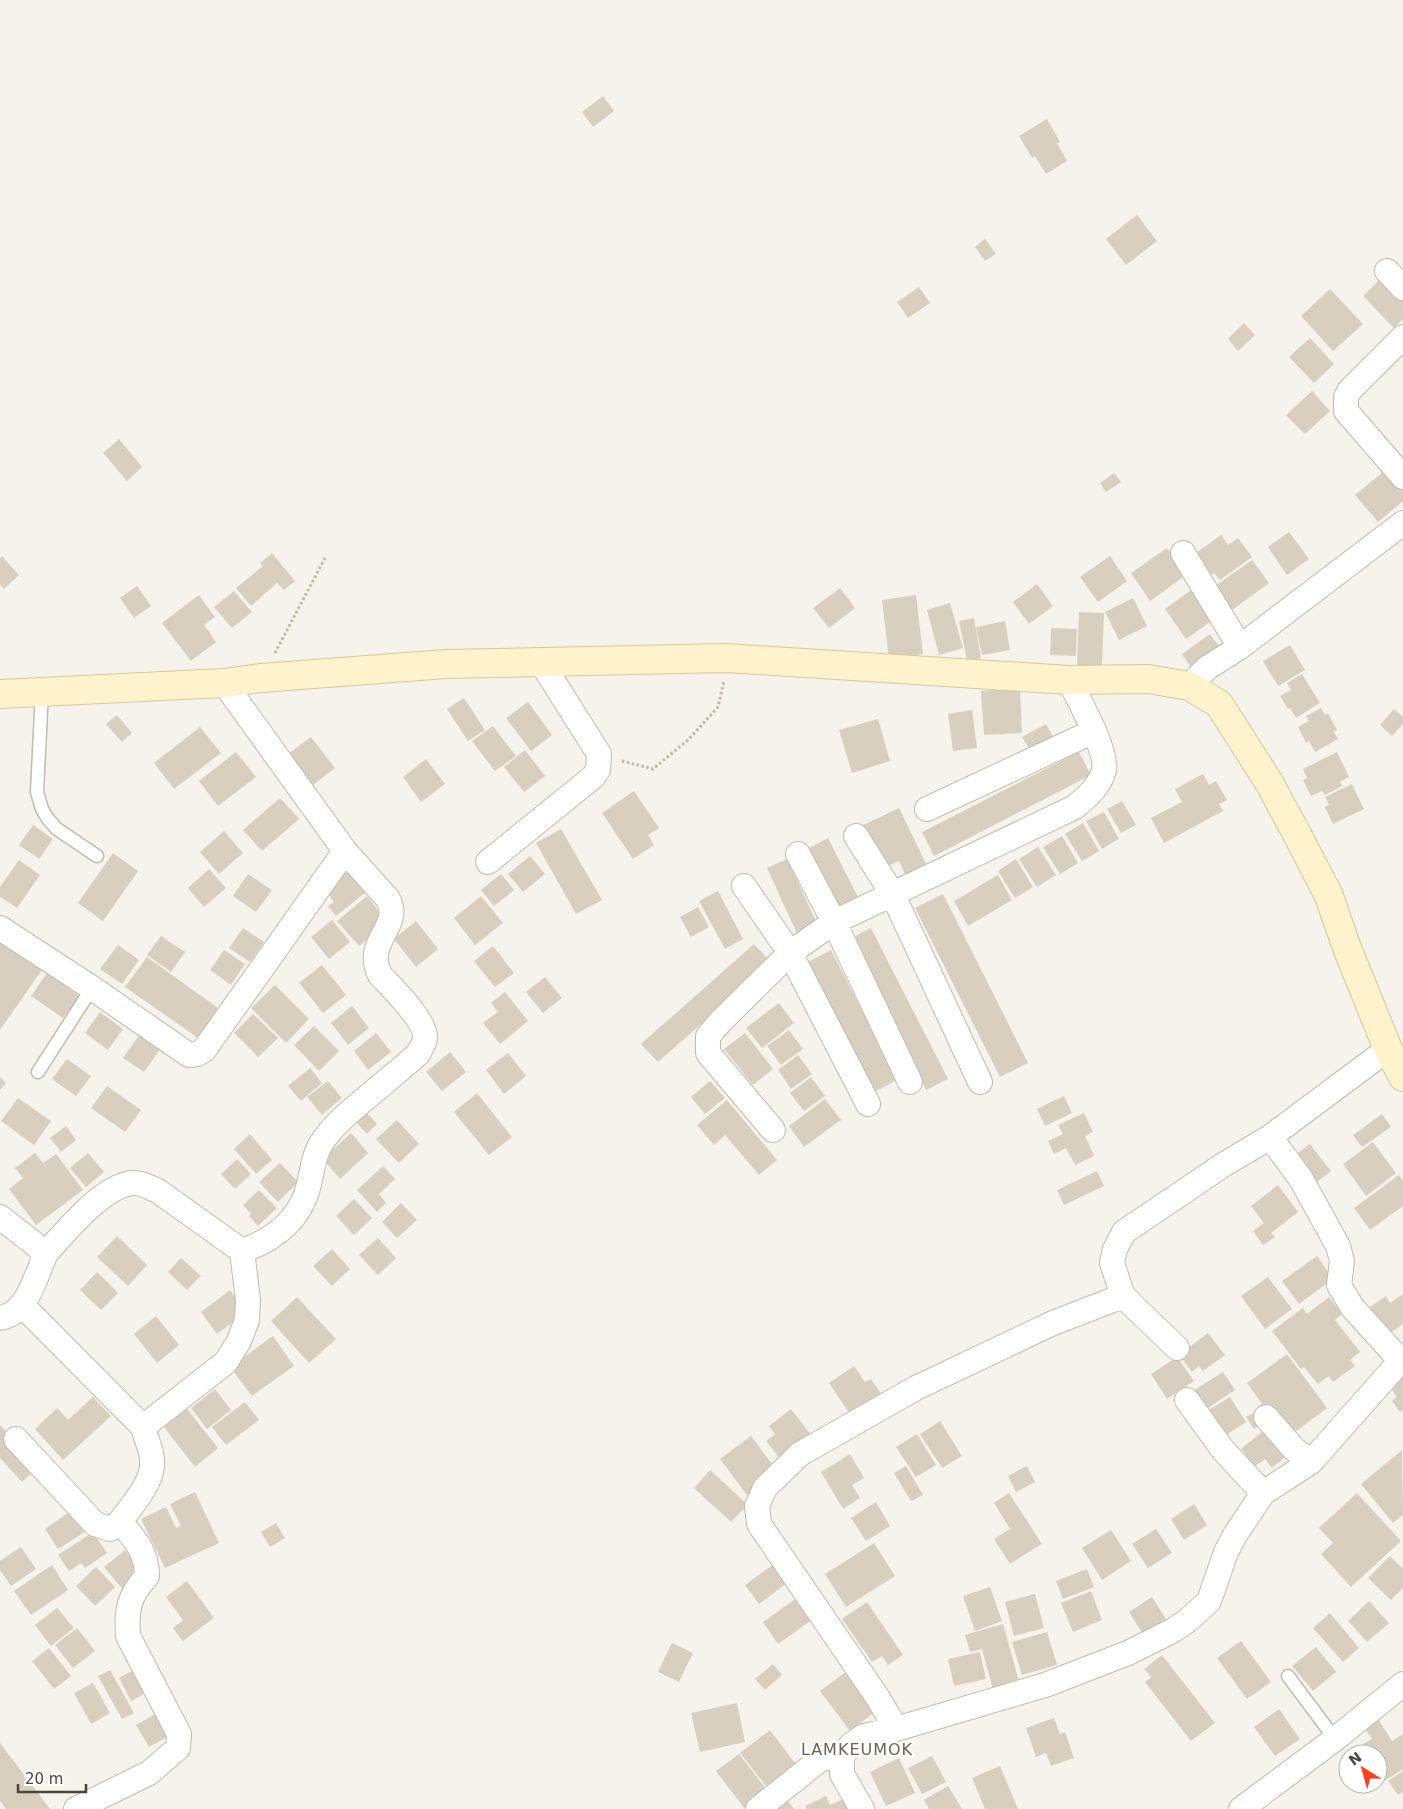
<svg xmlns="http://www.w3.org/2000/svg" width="1403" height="1809" font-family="'DejaVu Sans',sans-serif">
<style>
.building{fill:#d8cfc1}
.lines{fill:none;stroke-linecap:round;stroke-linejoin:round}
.lane-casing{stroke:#c2bbae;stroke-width:15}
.street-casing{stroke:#c2bbae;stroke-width:26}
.secondary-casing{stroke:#d6c79b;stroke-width:30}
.path{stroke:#c4b79f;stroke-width:3;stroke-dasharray:2.5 2.5;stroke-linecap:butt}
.lane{stroke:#fff;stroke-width:12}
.street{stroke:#fff;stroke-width:24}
.secondary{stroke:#fff3cd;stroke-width:28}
.labels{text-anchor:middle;stroke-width:5;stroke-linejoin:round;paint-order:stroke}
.quarter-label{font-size:16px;letter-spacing:1px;fill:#6e6250;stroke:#fff}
</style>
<rect width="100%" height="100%" fill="#f6f3ec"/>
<path class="building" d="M 603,96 L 614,111 L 593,127 L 582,112 Z
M 1047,119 L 1060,142 L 1057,143 L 1067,161 L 1046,174 L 1035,156 L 1032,158 L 1019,136 Z
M 1137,215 L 1157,241 L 1126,265 L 1106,239 Z
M 985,239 L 996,254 L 985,261 L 975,247 Z
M 1382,277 L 1403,299 L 1403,319 L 1394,328 L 1363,296 Z
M 919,287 L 930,303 L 908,318 L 897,302 Z
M 1330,289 L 1363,324 L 1333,351 L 1301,316 Z
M 1244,323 L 1255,335 L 1238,351 L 1228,339 Z
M 1310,338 L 1334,364 L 1314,383 L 1289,357 Z
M 1312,391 L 1330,411 L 1305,434 L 1286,415 Z
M 119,439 L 142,467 L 127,481 L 103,453 Z
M 1389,467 L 1403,485 L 1403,501 L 1378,522 L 1355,495 Z
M 1114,473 L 1121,482 L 1106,492 L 1100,483 Z
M 1289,532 L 1309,559 L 1287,575 L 1268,547 Z
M 1221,535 L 1228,545 L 1238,538 L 1252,557 L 1220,580 L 1214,573 L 1211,575 L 1196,553 Z
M 1167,548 L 1186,575 L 1150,601 L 1131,573 Z
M 272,553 L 295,581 L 284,590 L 277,583 L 251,606 L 236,588 L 263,566 L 260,563 Z
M 2,556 L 19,575 L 4,589 L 0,585 L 0,558 Z
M 1110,556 L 1127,581 L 1098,602 L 1080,577 Z
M 1252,560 L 1269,583 L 1232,610 L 1215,586 Z
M 1037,584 L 1053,606 L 1029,624 L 1013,602 Z
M 137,586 L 151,606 L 134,618 L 120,598 Z
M 840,588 L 855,608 L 829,628 L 813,608 Z
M 1191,590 L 1213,620 L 1186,639 L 1165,609 Z
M 234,591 L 252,612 L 232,628 L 214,607 Z
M 199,595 L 215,617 L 204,625 L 216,642 L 191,661 L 162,623 Z
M 916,595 L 923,654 L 889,659 L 882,600 Z
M 1133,598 L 1147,626 L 1119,640 L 1105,612 Z
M 950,603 L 963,648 L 939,655 L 927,610 Z
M 1079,612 L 1104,613 L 1102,666 L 1077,665 Z
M 974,618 L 981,658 L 967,661 L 959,621 Z
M 1005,621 L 1010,650 L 982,655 L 976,627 Z
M 1051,628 L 1077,629 L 1076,656 L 1050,655 Z
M 1210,634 L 1221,649 L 1192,669 L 1182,654 Z
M 1290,645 L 1305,670 L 1278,686 L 1263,661 Z
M 1302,674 L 1320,703 L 1296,718 L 1290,708 L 1288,709 L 1280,696 L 1291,690 L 1287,683 Z
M 1020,688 L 1022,733 L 984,735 L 981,691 Z
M 464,698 L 485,730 L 468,741 L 447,709 Z
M 528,702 L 552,735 L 531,751 L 506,718 Z
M 1321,708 L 1325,715 L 1328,713 L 1337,730 L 1334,732 L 1338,739 L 1315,752 L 1309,741 L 1306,743 L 1298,727 L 1309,721 L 1306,716 Z
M 1394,709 L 1403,717 L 1403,724 L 1392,736 L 1380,725 Z
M 972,710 L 977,748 L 953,751 L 948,714 Z
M 117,715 L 132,733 L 122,742 L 106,724 Z
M 878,719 L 890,761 L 852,773 L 839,730 Z
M 1046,724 L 1056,742 L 1033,755 L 1022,737 Z
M 493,726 L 516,756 L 495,771 L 472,741 Z
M 200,727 L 221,753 L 174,789 L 154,763 Z
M 311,737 L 335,768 L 313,785 L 288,754 Z
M 525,750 L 545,776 L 524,792 L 504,767 Z
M 236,752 L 256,777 L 218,806 L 199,781 Z
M 1079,752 L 1091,775 L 934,856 L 922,832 Z
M 1337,752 L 1349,777 L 1340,782 L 1342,786 L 1325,795 L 1322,791 L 1311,796 L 1303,780 L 1307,778 L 1303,769 Z
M 426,759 L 445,784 L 421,802 L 403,777 Z
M 1203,774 L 1209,785 L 1216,781 L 1227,800 L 1219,804 L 1223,811 L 1164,843 L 1151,818 L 1182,802 L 1175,789 Z
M 1352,784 L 1364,809 L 1333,824 L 1325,807 L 1329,805 L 1325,797 Z
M 634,791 L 659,828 L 648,835 L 654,845 L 633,859 L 602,813 Z
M 280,798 L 299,819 L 262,851 L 243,830 Z
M 1122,801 L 1136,825 L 1121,833 L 1107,809 Z
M 899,808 L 929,870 L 908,881 L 899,861 L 882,869 L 861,826 Z
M 1104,812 L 1119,839 L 1102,849 L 1086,821 Z
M 1083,823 L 1099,851 L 1082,861 L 1065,834 Z
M 33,825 L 53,839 L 39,859 L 19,845 Z
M 561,829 L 602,900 L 576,914 L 536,843 Z
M 224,831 L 243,853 L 219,874 L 200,852 Z
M 1062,836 L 1078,863 L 1060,874 L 1043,847 Z
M 828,838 L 863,907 L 842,918 L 807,849 Z
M 1038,847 L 1056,875 L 1037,887 L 1019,859 Z
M 113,853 L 138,871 L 103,921 L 78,903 Z
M 530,856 L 545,874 L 523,892 L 508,874 Z
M 787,859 L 820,930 L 800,940 L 767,868 Z
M 1016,859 L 1033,887 L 1015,898 L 998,871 Z
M 19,860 L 40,875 L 17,908 L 0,897 L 0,887 Z
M 209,869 L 226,888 L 204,907 L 188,888 Z
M 348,871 L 365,893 L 336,916 L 328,906 L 334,902 L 324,889 Z
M 248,874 L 272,890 L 256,912 L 233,896 Z
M 501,874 L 514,890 L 494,906 L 481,890 Z
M 998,875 L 1012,900 L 968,926 L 954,901 Z
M 718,891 L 743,939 L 725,949 L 699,901 Z
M 943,894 L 1028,1063 L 1000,1077 L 915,908 Z
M 367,896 L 388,923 L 359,946 L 337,921 Z
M 481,896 L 503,923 L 475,945 L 454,918 Z
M 698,907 L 709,927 L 691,937 L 680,917 Z
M 332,920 L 350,942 L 329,959 L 311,937 Z
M 416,921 L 438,949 L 416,967 L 394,939 Z
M 243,928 L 264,942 L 250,962 L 229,948 Z
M 871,928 L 948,1079 L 926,1090 L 850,939 Z
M 161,936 L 185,952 L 171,972 L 147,955 Z
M 0,941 L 42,970 L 0,1030 Z
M 754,944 L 771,962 L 658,1062 L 641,1044 Z
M 118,945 L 139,960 L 122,984 L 100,969 Z
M 493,946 L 514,973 L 495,987 L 474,961 Z
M 224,950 L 245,964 L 231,985 L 210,970 Z
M 831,950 L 897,1080 L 874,1092 L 808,962 Z
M 147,957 L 218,1008 L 198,1038 L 125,987 Z
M 322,965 L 346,995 L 323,1013 L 299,983 Z
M 47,973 L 79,996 L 63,1018 L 31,996 Z
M 545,977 L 562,998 L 543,1013 L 526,992 Z
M 275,985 L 309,1019 L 286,1043 L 251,1008 Z
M 505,992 L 528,1021 L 500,1044 L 483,1023 L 498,1012 L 491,1003 Z
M 779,1003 L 794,1023 L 762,1048 L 746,1028 Z
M 352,1006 L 369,1028 L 348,1045 L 331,1023 Z
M 100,1012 L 123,1029 L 108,1050 L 85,1033 Z
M 253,1014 L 278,1038 L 258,1057 L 234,1033 Z
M 314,1026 L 339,1051 L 319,1071 L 294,1045 Z
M 789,1030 L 803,1049 L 781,1065 L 767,1046 Z
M 376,1033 L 391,1052 L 368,1070 L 354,1051 Z
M 745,1033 L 773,1069 L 753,1085 L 724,1049 Z
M 140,1034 L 161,1048 L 144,1072 L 123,1058 Z
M 450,1052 L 466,1072 L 442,1091 L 426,1072 Z
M 508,1053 L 526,1076 L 504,1094 L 486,1070 Z
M 798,1055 L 812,1074 L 791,1089 L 778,1070 Z
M 67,1059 L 91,1076 L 76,1096 L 52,1079 Z
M 310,1068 L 322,1083 L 301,1101 L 288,1086 Z
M 0,1077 L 6,1083 L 0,1090 Z
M 811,1077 L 825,1096 L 804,1111 L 790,1093 Z
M 328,1081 L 342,1098 L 322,1115 L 307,1097 Z
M 710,1081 L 725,1098 L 705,1114 L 691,1097 Z
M 107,1086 L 141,1110 L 125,1132 L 91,1108 Z
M 477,1093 L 512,1137 L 489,1155 L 454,1112 Z
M 1064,1096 L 1072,1113 L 1045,1126 L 1037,1109 Z
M 18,1098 L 51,1121 L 34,1145 L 1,1121 Z
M 825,1099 L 841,1120 L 804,1147 L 789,1126 Z
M 727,1100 L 777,1160 L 759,1175 L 725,1135 L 714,1145 L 697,1125 Z
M 366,1112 L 377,1124 L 367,1134 L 355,1121 Z
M 1084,1113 L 1093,1132 L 1085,1136 L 1094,1156 L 1075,1165 L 1066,1148 L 1054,1154 L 1048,1141 L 1063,1134 L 1058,1125 Z
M 1382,1114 L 1391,1127 L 1362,1147 L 1353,1135 Z
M 397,1120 L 419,1144 L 399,1163 L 376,1139 Z
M 66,1126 L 76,1140 L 61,1152 L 50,1138 Z
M 351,1133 L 368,1153 L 340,1179 L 323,1159 Z
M 250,1134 L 272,1160 L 256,1174 L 234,1149 Z
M 1373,1142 L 1396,1173 L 1366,1196 L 1343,1164 Z
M 1310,1144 L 1331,1171 L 1313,1185 L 1292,1157 Z
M 35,1153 L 43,1163 L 56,1154 L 83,1190 L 36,1225 L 9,1189 L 23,1178 L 15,1168 Z
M 88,1153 L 104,1172 L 86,1187 L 70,1168 Z
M 237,1159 L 251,1174 L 235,1189 L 221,1174 Z
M 280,1163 L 298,1182 L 278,1202 L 259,1182 Z
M 383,1166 L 395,1179 L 379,1194 L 386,1203 L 377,1212 L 357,1190 Z
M 1097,1171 L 1104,1186 L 1064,1205 L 1057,1190 Z
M 1399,1175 L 1403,1181 L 1403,1206 L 1370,1230 L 1354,1208 Z
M 1278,1185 L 1298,1212 L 1271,1233 L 1275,1237 L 1263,1245 L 1253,1231 L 1264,1223 L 1251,1206 Z
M 259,1190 L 277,1208 L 258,1226 L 249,1216 L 251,1214 L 243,1205 Z
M 354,1199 L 372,1218 L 354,1235 L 336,1216 Z
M 401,1203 L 417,1220 L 397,1238 L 382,1222 Z
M 117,1236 L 147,1265 L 128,1286 L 97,1257 Z
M 378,1238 L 396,1258 L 378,1275 L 359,1255 Z
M 332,1249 L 350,1269 L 332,1286 L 313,1266 Z
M 1317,1256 L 1333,1279 L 1299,1304 L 1282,1281 Z
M 181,1258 L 201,1276 L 187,1290 L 168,1272 Z
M 97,1272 L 118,1293 L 101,1310 L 80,1290 Z
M 1268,1277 L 1292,1309 L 1265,1329 L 1241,1296 Z
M 230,1290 L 246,1312 L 217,1334 L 201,1312 Z
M 1403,1294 L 1403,1324 L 1386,1336 L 1367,1309 L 1386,1296 L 1390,1303 Z
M 297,1297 L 336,1339 L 309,1363 L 271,1321 Z
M 1329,1297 L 1342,1314 L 1335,1320 L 1360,1352 L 1350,1360 L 1355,1366 L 1333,1382 L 1329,1376 L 1318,1384 L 1304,1367 L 1301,1369 L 1272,1331 L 1303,1308 L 1307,1314 Z
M 156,1316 L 179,1345 L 157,1363 L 134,1334 Z
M 1208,1333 L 1225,1355 L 1203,1371 L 1199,1366 L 1192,1372 L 1179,1355 Z
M 273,1336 L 294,1366 L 252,1396 L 230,1367 Z
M 1287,1354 L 1327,1408 L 1291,1435 L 1269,1405 L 1265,1408 L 1247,1383 Z
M 1177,1357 L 1194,1381 L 1167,1399 L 1151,1374 Z
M 854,1366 L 865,1382 L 871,1379 L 885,1399 L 854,1420 L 829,1383 Z
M 1223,1372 L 1235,1390 L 1205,1410 L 1193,1391 Z
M 1400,1374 L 1403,1378 L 1403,1410 L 1400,1412 L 1392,1401 L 1397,1397 L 1387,1383 Z
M 215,1389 L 231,1410 L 207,1429 L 191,1408 Z
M 93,1397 L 111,1416 L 63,1460 L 35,1429 L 57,1408 L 68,1420 Z
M 1230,1397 L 1246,1422 L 1223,1437 L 1207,1411 Z
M 245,1402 L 259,1420 L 226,1445 L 212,1427 Z
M 187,1409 L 218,1448 L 195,1467 L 164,1427 Z
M 791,1409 L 815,1440 L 784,1464 L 766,1441 L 775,1434 L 769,1426 Z
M 1257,1411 L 1264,1422 L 1254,1429 L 1246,1417 Z
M 940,1421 L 962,1456 L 942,1468 L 920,1434 Z
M 0,1425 L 39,1466 L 22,1482 L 0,1458 Z
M 1263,1431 L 1285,1457 L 1272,1468 L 1265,1459 L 1255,1466 L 1241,1449 Z
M 917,1434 L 936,1465 L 916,1477 L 896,1447 Z
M 751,1436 L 778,1472 L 747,1495 L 720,1459 Z
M 1402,1450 L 1403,1515 L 1393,1523 L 1361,1484 Z
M 850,1454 L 864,1478 L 852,1485 L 860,1498 L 843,1509 L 821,1472 Z
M 906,1466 L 923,1495 L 911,1501 L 894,1473 Z
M 1027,1466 L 1035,1482 L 1016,1492 L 1008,1476 Z
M 710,1470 L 748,1505 L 731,1522 L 694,1488 Z
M 195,1492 L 219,1543 L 165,1568 L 141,1519 L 166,1507 L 176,1528 L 181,1526 L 170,1504 Z
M 1009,1493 L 1042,1544 L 1010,1564 L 994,1539 L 1010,1529 L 994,1503 Z
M 1357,1493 L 1401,1541 L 1351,1587 L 1321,1554 L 1333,1543 L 1319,1528 Z
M 876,1502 L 890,1526 L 866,1541 L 851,1518 Z
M 1194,1504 L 1207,1525 L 1184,1540 L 1171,1519 Z
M 72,1510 L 86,1531 L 58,1549 L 45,1529 Z
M 276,1523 L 285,1538 L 270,1547 L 261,1532 Z
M 1156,1529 L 1172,1553 L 1148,1568 L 1132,1544 Z
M 1111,1530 L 1131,1561 L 1102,1580 L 1082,1548 Z
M 93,1532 L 107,1553 L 85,1568 L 81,1563 L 69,1571 L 58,1555 Z
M 874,1543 L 895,1576 L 846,1607 L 825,1574 Z
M 21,1547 L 36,1569 L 11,1586 L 0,1570 L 0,1561 Z
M 125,1550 L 146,1577 L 126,1593 L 104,1567 Z
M 1390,1556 L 1403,1569 L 1403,1588 L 1391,1600 L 1368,1578 Z
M 774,1564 L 787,1583 L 759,1604 L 745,1585 Z
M 52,1565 L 68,1590 L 31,1615 L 14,1591 Z
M 96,1567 L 115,1587 L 95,1606 L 76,1586 Z
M 1087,1569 L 1094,1587 L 1063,1599 L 1056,1581 Z
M 187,1581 L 214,1618 L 183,1641 L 173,1628 L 183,1620 L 166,1597 Z
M 990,1587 L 1002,1621 L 975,1631 L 963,1596 Z
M 1091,1591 L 1102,1620 L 1073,1632 L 1061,1603 Z
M 1035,1594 L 1044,1628 L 1014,1636 L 1005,1602 Z
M 798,1597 L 813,1619 L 778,1644 L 763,1622 Z
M 1152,1597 L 1166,1619 L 1143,1634 L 1129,1612 Z
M 1369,1601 L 1389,1623 L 1367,1642 L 1348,1621 Z
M 867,1602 L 903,1655 L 888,1665 L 882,1656 L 872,1662 L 842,1619 Z
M 57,1608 L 74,1628 L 51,1646 L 35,1625 Z
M 1330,1613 L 1359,1648 L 1343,1662 L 1313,1628 Z
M 1003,1624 L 1019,1681 L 993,1689 L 982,1649 L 970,1652 L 965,1635 Z
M 77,1628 L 95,1651 L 73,1668 L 55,1645 Z
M 1047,1632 L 1057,1665 L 1022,1675 L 1012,1642 Z
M 1241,1641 L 1271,1682 L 1247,1699 L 1217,1658 Z
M 672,1643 L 693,1653 L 679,1682 L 658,1672 Z
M 1316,1647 L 1336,1672 L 1313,1691 L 1292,1666 Z
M 49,1648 L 71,1676 L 54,1689 L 32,1661 Z
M 980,1652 L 986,1679 L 954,1686 L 948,1659 Z
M 1162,1655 L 1215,1723 L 1191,1741 L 1145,1682 L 1151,1677 L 1144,1669 Z
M 773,1664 L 782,1675 L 765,1690 L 755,1679 Z
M 139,1667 L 151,1690 L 131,1701 L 119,1678 Z
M 110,1670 L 134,1713 L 122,1719 L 98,1676 Z
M 847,1671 L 876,1711 L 850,1731 L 820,1691 Z
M 93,1683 L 110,1713 L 91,1724 L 74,1693 Z
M 737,1703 L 745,1742 L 700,1752 L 691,1713 Z
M 164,1709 L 176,1732 L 149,1747 L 136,1725 Z
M 1279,1709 L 1300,1739 L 1275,1756 L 1254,1727 Z
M 1375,1714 L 1392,1741 L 1403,1734 L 1403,1769 L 1386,1780 L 1378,1767 L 1378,1754 L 1369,1754 L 1363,1744 L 1372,1739 L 1361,1723 Z
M 1054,1718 L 1060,1734 L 1065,1732 L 1074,1758 L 1051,1766 L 1046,1753 L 1036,1757 L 1026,1728 Z
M 770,1730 L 798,1767 L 769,1790 L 740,1753 Z
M 0,1743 L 50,1809 L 6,1809 L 0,1801 Z
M 739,1754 L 767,1790 L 744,1808 L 716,1771 Z
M 932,1756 L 946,1782 L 922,1794 L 908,1768 Z
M 899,1758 L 915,1793 L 886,1806 L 870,1772 Z
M 1000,1766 L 1018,1809 L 985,1809 L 972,1778 Z
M 1403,1771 L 1403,1792 L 1398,1795 L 1388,1781 Z
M 948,1786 L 962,1809 L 929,1809 L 924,1800 Z
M 782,1794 L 794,1809 L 763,1809 Z
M 826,1796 L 830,1805 L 848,1797 L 853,1809 L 807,1809 L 805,1806 Z"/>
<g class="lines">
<g class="lane-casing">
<path id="lane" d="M 42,691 L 37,792 L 42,809 L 48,819 L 57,829 L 97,856
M 38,1072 L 92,988
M 1288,1676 L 1335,1739"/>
</g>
<g class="street-casing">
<path id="street" d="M 1387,271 L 1403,288
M 1403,337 L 1349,391 L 1346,397 L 1346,411 L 1403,477
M 1183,553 L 1240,647
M 1189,686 L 1207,668 L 1240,647 L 1403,523
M 927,809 L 1094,731
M 856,836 L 893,895 L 980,1082
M 798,854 L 834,922 L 910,1082
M 488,862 L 593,777 L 598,770 L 599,754 L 541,662
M 744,886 L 790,953 L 868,1104
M 0,928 L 92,988 L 189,1055 L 197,1054 L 204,1050 L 345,851
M 773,1130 L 708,1053 L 708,1036 L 721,1021 L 790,953 L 834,922 L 1075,807 C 1087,797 1100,786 1104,770 C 1108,751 1078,699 1069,680
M 1270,1137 L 1301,1179 L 1338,1246 L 1342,1261 L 1339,1285 L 1352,1307 L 1400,1360
M 0,1217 L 46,1253 C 67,1231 101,1187 132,1183 C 141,1182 150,1188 158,1191 L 242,1251 C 274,1240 301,1219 309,1184 C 313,1168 314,1151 325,1138 C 336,1122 351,1111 366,1098 C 383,1084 401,1069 418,1054 C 420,1050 424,1044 425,1039 C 427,1021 392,988 380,975 C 363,941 403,927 388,899 L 345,851 L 224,683
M 23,1306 L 143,1427
M 0,1318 C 27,1314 36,1276 46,1253
M 1177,1348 L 1123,1296 L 1112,1263 L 1115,1249 L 1124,1232 L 1223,1165 L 1270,1137 L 1388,1049
M 1187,1400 L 1223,1450 L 1263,1493
M 1266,1417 L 1294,1449 L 1311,1462
M 16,1439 L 95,1524 L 110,1529 L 120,1522
M 896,1729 L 878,1698 L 759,1524 L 757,1506 L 765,1488 L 800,1454 L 916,1388 L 1053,1323 L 1123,1296
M 76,1809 L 149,1773 L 178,1748 L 179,1734 L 128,1636 C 126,1609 129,1596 147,1576 C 147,1552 135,1539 120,1522 C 133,1502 158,1480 151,1453 C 149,1444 145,1436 143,1427 L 226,1362 L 239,1341 L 247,1320 L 248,1300 L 242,1251
M 758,1809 L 822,1758 L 842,1756
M 862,1809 L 842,1774 L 842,1756 L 852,1744 L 864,1736 L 896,1729 L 1045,1685 L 1128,1653 L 1172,1631 L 1187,1621 L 1209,1601 L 1226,1552 L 1235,1535 L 1263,1493 L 1311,1462 L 1403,1358
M 1241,1809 L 1335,1739 L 1403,1684"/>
</g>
<g class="secondary-casing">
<path id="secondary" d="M 0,694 L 224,683 L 261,678 L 446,664 L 726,658 L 1069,680 L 1148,679 L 1189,686 L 1219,704 L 1270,784 L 1299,838 L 1329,896 L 1347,948 L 1388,1049 L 1403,1077"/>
</g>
<path class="path" d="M 275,653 L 326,556
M 622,761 L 653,769 L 688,740 L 718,707 L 724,681"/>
<use href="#lane" class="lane"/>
<use href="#street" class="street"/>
<use href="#secondary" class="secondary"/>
</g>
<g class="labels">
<g class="quarter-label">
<text x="857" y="1755">LAMKEUMOK</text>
</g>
</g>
<g transform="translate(1363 1769) rotate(323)"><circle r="24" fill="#ffffff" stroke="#b7b4b0"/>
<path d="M0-4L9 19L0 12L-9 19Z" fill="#fc3f1d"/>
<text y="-8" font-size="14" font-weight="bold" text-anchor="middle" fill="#4b4439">N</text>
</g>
<path d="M18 1784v8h68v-8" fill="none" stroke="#4b4439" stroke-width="2.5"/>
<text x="25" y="1784" font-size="15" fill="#4b4439" stroke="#ffffff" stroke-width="4" paint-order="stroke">20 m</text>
</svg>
